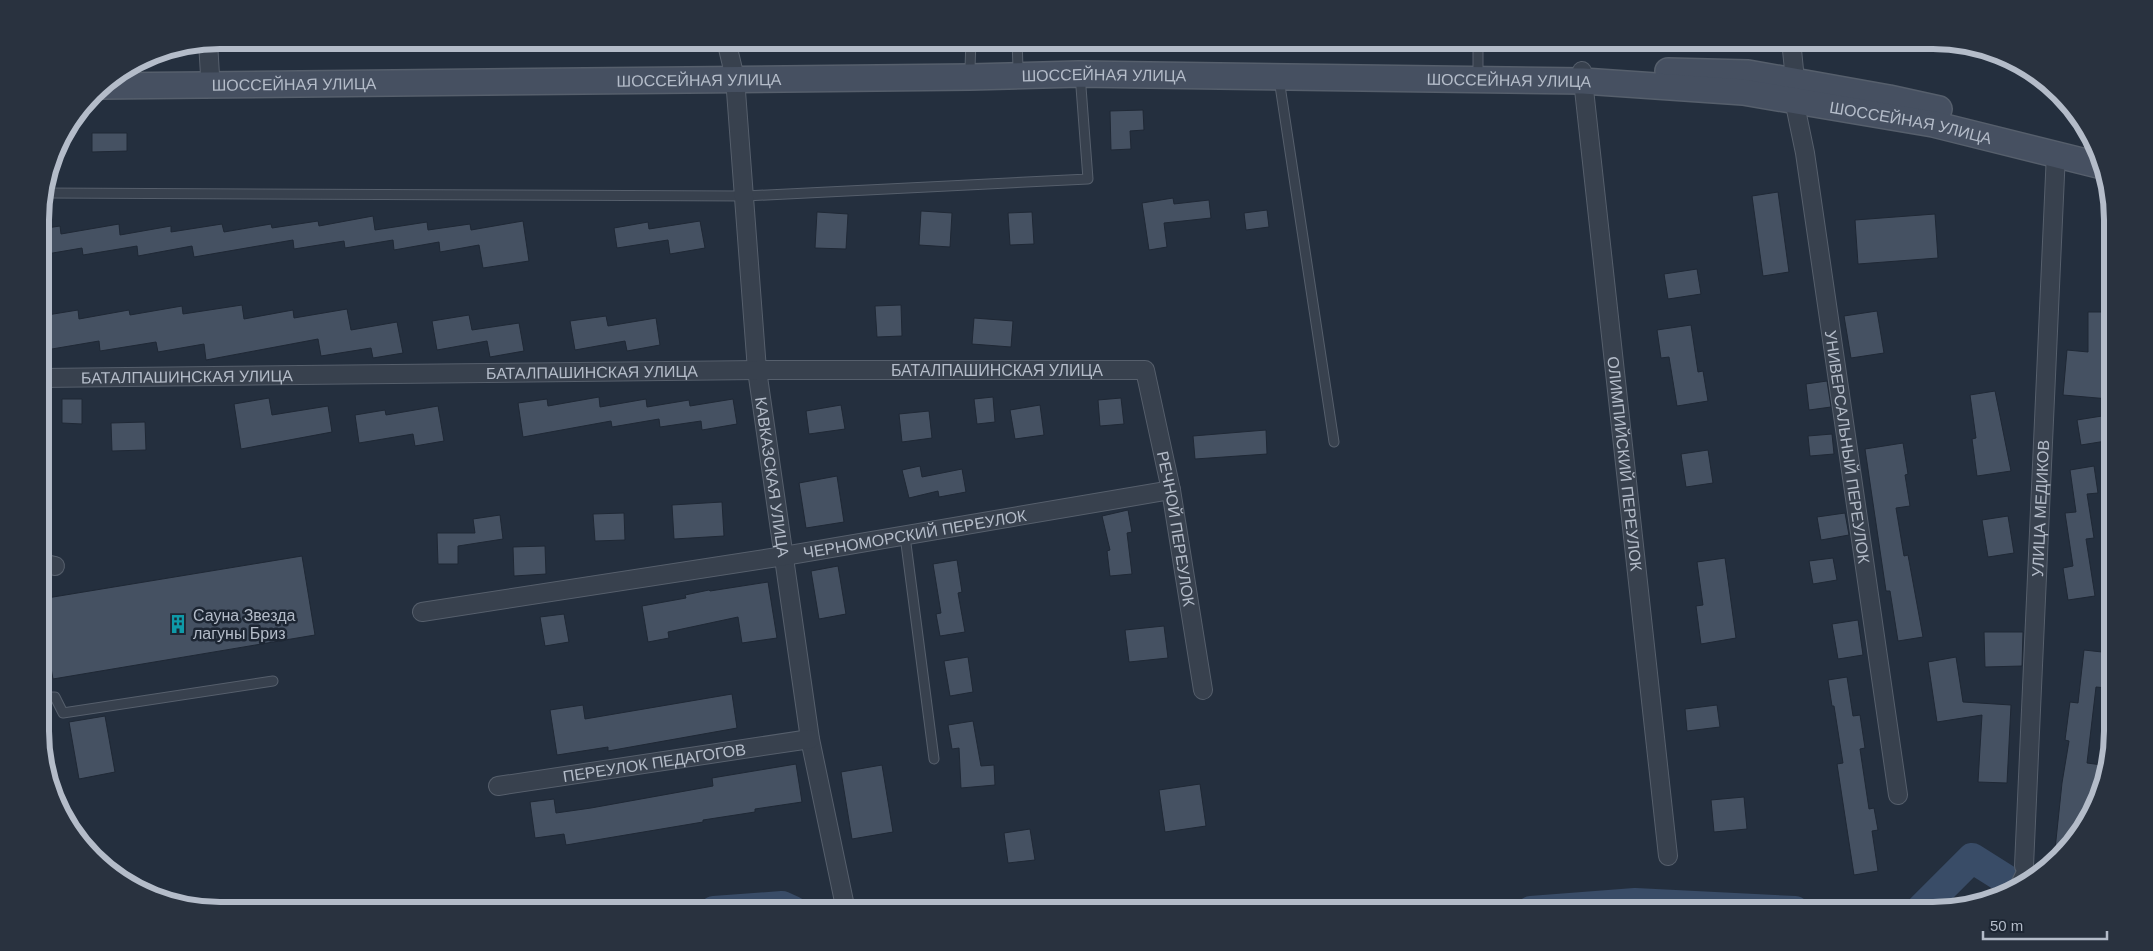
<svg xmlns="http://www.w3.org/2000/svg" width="2153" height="951" font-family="Helvetica,sans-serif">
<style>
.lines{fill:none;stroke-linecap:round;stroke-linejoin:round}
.river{stroke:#394c67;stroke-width:30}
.building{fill:#455162;stroke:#1f2835}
.service-casing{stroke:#565f6c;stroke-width:11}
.minor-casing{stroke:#565f6c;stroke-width:20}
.secondary-casing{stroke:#565f6c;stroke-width:28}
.service{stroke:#38414e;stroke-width:9}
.minor{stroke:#38414e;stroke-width:18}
.secondary{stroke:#465061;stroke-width:25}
.labels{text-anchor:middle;stroke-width:5;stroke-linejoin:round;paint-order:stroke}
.street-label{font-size:16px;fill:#b4bcc9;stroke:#1d2633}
.poi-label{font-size:16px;fill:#b4bcc9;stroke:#1d2633;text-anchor:start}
.rim{fill:none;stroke:#b4bcc9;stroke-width:6}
</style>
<rect width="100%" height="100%" fill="#242f3e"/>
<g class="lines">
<path class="river" d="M 714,911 L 782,906 L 793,911
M 1531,911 L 1635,903 L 1795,911
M 1919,911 L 1972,858 L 2018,887"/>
</g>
<path class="building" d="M 1143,110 L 1144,130 L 1130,131 L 1131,149 L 1111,150 L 1110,111 Z
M 92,133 L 127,133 L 127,151 L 92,152 Z
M 1778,192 L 1789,272 L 1763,276 L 1752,196 Z
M 1173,198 L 1174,204 L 1209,200 L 1211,218 L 1164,223 L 1167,247 L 1149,250 L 1142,203 Z
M 1267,210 L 1269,227 L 1246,230 L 1244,213 Z
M 921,211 L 952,213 L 950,247 L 919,245 Z
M 817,212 L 848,214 L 846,249 L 815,248 Z
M 1032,212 L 1034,244 L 1010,245 L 1008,213 Z
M 1935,214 L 1938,258 L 1858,264 L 1855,220 Z
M 373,216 L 375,230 L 427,222 L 428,230 L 470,224 L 471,230 L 523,221 L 529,261 L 483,268 L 479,245 L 440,252 L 439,242 L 394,250 L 393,240 L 345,248 L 344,241 L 294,249 L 293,240 L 194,257 L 192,246 L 138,256 L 137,246 L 83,255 L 82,248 L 41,255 L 40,229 L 60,226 L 61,234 L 119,224 L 120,235 L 171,226 L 171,232 L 222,224 L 224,232 L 271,224 L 272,228 L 318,221 L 319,226 Z
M 700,221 L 705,248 L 670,254 L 668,240 L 617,248 L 614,228 L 648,222 L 649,229 Z
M 1697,269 L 1701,294 L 1668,299 L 1664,274 Z
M 242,305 L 244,319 L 293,310 L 294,318 L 347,309 L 351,330 L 397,322 L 403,353 L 373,358 L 371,348 L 321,356 L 318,339 L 206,360 L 204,344 L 158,352 L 156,342 L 100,351 L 99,341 L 46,350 L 41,318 L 41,316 L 78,310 L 79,319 L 129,310 L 130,315 L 182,306 L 183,314 Z
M 901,305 L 902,336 L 877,337 L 875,306 Z
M 1877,311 L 1884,353 L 1851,358 L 1844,316 Z
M 2088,312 L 2112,312 L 2112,364 L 2109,399 L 2063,395 L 2067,350 L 2088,352 Z
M 469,315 L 472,330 L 519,323 L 524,351 L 490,357 L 487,341 L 437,350 L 432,321 Z
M 606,316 L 608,326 L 656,318 L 660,345 L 627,351 L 625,341 L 575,350 L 570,321 Z
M 974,318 L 1013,321 L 1011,347 L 972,344 Z
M 1691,325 L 1698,372 L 1703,371 L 1708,401 L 1677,406 L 1669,357 L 1661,358 L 1657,330 Z
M 1827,381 L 1831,407 L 1809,410 L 1806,384 Z
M 1995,391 L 2011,471 L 1977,476 L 1972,439 L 1976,438 L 1970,395 Z
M 599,397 L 600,407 L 646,399 L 647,407 L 689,400 L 690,406 L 733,399 L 737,424 L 702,430 L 701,421 L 660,427 L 659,419 L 612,427 L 611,421 L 523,437 L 518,403 L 547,399 L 548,406 Z
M 993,397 L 995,422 L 977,424 L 974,399 Z
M 269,398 L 272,415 L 328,406 L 332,432 L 241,449 L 234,404 Z
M 1121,398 L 1124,424 L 1100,426 L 1098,400 Z
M 62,399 L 82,399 L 82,424 L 62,423 Z
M 841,405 L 845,429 L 809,434 L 806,411 Z
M 1040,405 L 1044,435 L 1015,439 L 1010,410 Z
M 438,406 L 444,441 L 415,446 L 413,434 L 359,443 L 355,415 L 385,410 L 386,415 Z
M 929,411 L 932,438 L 902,442 L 899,414 Z
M 2102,416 L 2106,441 L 2081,445 L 2077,420 Z
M 145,422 L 146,450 L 112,451 L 111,423 Z
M 1266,430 L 1267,454 L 1195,459 L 1193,436 Z
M 1832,434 L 1834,454 L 1810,456 L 1808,436 Z
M 1903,443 L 1908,474 L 1905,475 L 1910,506 L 1896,508 L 1904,556 L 1908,555 L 1923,637 L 1898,641 L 1890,591 L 1886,591 L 1865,449 Z
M 1708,450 L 1713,483 L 1686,487 L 1681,454 Z
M 920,466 L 922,477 L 962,469 L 966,492 L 939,497 L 938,491 L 909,498 L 902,470 Z
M 2094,466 L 2098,493 L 2087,494 L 2094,538 L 2086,539 L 2095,596 L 2068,600 L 2063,568 L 2073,566 L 2065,513 L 2076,512 L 2070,470 Z
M 837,476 L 844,522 L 806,528 L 799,483 Z
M 722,502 L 724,536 L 674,539 L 672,505 Z
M 1128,510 L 1132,532 L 1127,533 L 1132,574 L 1110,576 L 1107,551 L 1110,550 L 1102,516 Z
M 624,513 L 625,540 L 595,541 L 593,514 Z
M 1845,513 L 1849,535 L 1821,540 L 1817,517 Z
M 500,515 L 503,539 L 458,546 L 458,564 L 438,564 L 437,533 L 475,533 L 473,519 Z
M 2008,516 L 2014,553 L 1988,557 L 1982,520 Z
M 545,546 L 546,574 L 514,576 L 513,547 Z
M 302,556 L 315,635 L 53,679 L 41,613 L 41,599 Z
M 1725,558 L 1736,638 L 1701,644 L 1696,606 L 1703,605 L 1697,562 Z
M 1833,558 L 1837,580 L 1813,584 L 1809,561 Z
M 957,560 L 962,592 L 958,593 L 965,632 L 940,636 L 936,614 L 941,613 L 933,564 Z
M 838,566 L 846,614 L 819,619 L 811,571 Z
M 768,582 L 777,638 L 742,643 L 738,617 L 668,632 L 669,638 L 648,642 L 642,606 L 686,598 L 685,595 L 709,590 L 710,591 Z
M 564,614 L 569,642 L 545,646 L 540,617 Z
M 1858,620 L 1863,655 L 1838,659 L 1832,624 Z
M 1164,626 L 1168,658 L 1129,662 L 1125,630 Z
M 1984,632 L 2023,632 L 2022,666 L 1985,667 Z
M 2084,650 L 2111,653 L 2107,688 L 2096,687 L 2087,763 L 2102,765 L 2095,806 L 2054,859 L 2062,783 L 2069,741 L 2065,740 L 2070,702 L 2078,703 Z
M 968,657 L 973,692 L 950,696 L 944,661 Z
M 1956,657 L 1963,702 L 2011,705 L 2007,783 L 1978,782 L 1982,715 L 1937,722 L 1928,662 Z
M 1847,677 L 1853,716 L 1860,715 L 1865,748 L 1860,749 L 1869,809 L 1874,808 L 1878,830 L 1872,831 L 1878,871 L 1854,875 L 1837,764 L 1843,763 L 1834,706 L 1832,706 L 1828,680 Z
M 732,694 L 737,728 L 608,751 L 608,747 L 557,755 L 550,710 L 583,705 L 585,719 Z
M 1717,705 L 1720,727 L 1687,731 L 1685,709 Z
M 105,716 L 115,772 L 79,779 L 69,722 Z
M 973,721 L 981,766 L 994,765 L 995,785 L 961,788 L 959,748 L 952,749 L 948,725 Z
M 796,764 L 802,802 L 755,809 L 755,812 L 703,820 L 703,822 L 566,845 L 564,834 L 535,838 L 530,802 L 554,799 L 556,813 L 591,808 L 713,786 L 712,778 Z
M 882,765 L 893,832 L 852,839 L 841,772 Z
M 1200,784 L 1206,826 L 1165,832 L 1159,790 Z
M 1744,797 L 1747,829 L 1714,832 L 1711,800 Z
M 1030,829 L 1035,860 L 1008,863 L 1004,833 Z"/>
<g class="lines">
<g class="service-casing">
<path id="service" d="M 1017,40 L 1018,68
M 1478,40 L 1478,69
M 970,68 L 971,40
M 1279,79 L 1334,442
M 44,193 L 746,196 L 1088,179 L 1080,74
M 905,536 L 934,759
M 41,697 L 55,697 L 63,713 L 273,681
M 2012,891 L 2024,866"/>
</g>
<g class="minor-casing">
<g id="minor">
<path id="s1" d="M 726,40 L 735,78 L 757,370 L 810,739 L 846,911"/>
<path d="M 1791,40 L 1795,80"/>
<path d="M 208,42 L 210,75"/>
<path id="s2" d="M 1582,71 L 1668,856"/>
<path id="s3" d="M 1794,100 L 1805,153 L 1898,795"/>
<path id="s4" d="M 41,378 L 757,370 L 1145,370 L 1171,490 L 1203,690"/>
<path d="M 41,563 L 55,566"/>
<path id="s5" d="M 422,612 L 784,556 L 1171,490"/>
<path id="s6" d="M 498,786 L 810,739"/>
<path id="s7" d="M 2024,866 L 2056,153"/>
</g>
</g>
<g class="secondary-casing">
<g id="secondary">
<path d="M 1668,71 L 1748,73 L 1889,98 L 1939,109"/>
<path id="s8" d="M 100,86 L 970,77 L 1079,74 L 1583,81 L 1743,92 L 1933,124 L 2098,165"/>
</g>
</g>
<use href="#service" class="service"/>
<use href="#minor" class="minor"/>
<use href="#secondary" class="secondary"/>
</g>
<defs>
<g id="building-bare" transform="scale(1.5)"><path d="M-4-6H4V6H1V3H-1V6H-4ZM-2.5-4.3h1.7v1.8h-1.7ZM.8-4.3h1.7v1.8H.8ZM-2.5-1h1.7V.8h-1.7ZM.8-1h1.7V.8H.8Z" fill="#0f9aa8" stroke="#1d2633" stroke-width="2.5" paint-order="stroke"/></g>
</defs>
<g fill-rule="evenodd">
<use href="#building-bare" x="178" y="624"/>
</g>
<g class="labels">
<g class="street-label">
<text dy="6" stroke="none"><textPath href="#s8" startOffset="1004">ШОССЕЙНАЯ УЛИЦА</textPath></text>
<text dy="6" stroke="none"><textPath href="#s8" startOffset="599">ШОССЕЙНАЯ УЛИЦА</textPath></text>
<text dy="6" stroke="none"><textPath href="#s8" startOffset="1409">ШОССЕЙНАЯ УЛИЦА</textPath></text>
<text dy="6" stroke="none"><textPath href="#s8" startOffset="194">ШОССЕЙНАЯ УЛИЦА</textPath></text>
<text dy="6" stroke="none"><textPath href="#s8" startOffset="1814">ШОССЕЙНАЯ УЛИЦА</textPath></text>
<text dy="6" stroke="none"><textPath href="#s4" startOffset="956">БАТАЛПАШИНСКАЯ УЛИЦА</textPath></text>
<text dy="6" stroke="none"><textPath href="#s4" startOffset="551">БАТАЛПАШИНСКАЯ УЛИЦА</textPath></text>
<text dy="6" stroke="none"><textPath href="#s4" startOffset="146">БАТАЛПАШИНСКАЯ УЛИЦА</textPath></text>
<text dy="6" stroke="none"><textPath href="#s3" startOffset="351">УНИВЕРСАЛЬНЫЙ ПЕРЕУЛОК</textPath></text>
<text dy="6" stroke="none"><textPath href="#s2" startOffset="395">ОЛИМПИЙСКИЙ ПЕРЕУЛОК</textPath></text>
<text dy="6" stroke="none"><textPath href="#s1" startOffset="440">КАВКАЗСКАЯ УЛИЦА</textPath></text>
<text dy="6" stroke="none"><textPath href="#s7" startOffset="358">УЛИЦА МЕДИКОВ</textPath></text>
<text dy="6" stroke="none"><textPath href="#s4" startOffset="1266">РЕЧНОЙ ПЕРЕУЛОК</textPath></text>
<text dy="6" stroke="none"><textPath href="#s5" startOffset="499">ЧЕРНОМОРСКИЙ ПЕРЕУЛОК</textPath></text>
<text dy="6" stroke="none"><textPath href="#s6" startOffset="158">ПЕРЕУЛОК ПЕДАГОГОВ</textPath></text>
</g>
<g class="poi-label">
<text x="193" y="621">Сауна Звезда<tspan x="193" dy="18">лагуны Бриз</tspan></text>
</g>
</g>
<path d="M0 0H2153V951H0ZM220 49H1933A171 171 0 0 1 2104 220V731A171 171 0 0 1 1933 902H220A171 171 0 0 1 49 731V220A171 171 0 0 1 220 49Z" fill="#29323f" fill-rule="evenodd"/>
<path class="rim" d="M220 49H1933A171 171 0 0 1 2104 220V731A171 171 0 0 1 1933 902H220A171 171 0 0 1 49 731V220A171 171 0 0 1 220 49Z"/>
<path d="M1983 931v8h124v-8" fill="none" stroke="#b4bcc9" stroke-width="2.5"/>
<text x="1990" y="931" font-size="15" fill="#b4bcc9" stroke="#1d2633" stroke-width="4" paint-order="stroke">50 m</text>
</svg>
